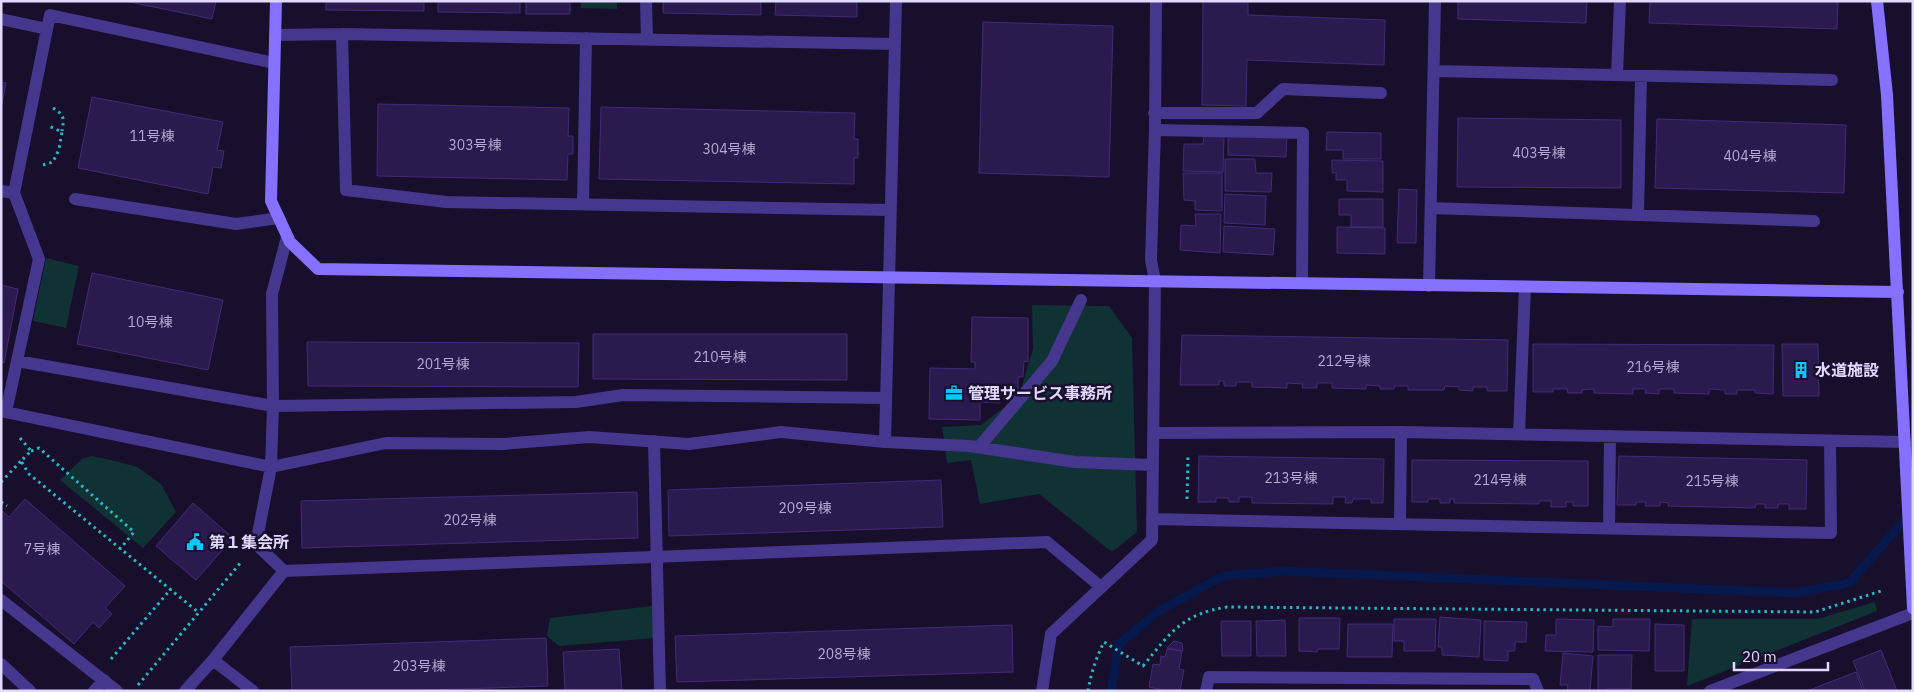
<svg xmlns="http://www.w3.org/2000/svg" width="1914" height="692" font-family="'IBM Plex Sans','Noto Sans JP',sans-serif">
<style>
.green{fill:#113235}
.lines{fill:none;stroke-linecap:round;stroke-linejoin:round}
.stream{stroke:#07184c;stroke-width:9}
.building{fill:#2a1a4d;stroke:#442a7b}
.path{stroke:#28bac4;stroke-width:3;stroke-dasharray:2.5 4;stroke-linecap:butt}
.lane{stroke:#45378d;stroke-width:12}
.street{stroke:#45378d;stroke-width:12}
.secondary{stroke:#8570ff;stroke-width:12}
.labels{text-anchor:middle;stroke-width:5;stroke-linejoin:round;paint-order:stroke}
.number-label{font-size:14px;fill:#b4a9d2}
.poi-label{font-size:16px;font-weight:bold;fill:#e2d9ff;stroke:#170f2b;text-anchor:start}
</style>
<rect width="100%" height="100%" fill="#170f2b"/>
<path class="green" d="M 581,1 L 617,1 L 617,9 L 581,8 Z
M 46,258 L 79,266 L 66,328 L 33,321 Z
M 1032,305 L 1109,306 L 1132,338 L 1137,532 L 1112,552 L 1039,494 L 980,504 L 971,460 L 947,463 L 942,427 L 981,425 L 1019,396 L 1033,349 Z
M 91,456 L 111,460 L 137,467 L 161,484 L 176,512 L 143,548 L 60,480 L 82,459 Z
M 1875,602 L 1877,611 L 1687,686 L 1692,619 L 1817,619 Z
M 652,606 L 654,638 L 559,646 L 547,636 L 550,618 Z"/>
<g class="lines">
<path class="stream" d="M 1111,691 L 1119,644 L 1159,611 L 1223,576 L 1283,571 L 1794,593 L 1849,583 L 1910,514"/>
</g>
<path class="building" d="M 125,1 L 216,1 L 212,19 Z
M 326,1 L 424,1 L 424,11 L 326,10 Z
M 438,1 L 520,1 L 520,13 L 438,12 Z
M 526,1 L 570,1 L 570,14 L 526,14 Z
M 663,1 L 761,1 L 761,15 L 663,13 Z
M 776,1 L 857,1 L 857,17 L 775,15 Z
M 1203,1 L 1248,1 L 1248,15 L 1385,20 L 1384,65 L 1247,60 L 1246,106 L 1202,105 Z
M 1458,1 L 1587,1 L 1586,23 L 1458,19 Z
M 1650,1 L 1838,1 L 1837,29 L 1649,23 Z
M 983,22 L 1113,26 L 1109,177 L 979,173 Z
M 1,82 L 6,83 L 1,108 Z
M 92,97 L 223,122 L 217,150 L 224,151 L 221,168 L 213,167 L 208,194 L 78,168 Z
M 378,104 L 569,108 L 568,136 L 573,136 L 573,154 L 568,154 L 567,180 L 377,176 Z
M 601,107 L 855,113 L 854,139 L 858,139 L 858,158 L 854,158 L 854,184 L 599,179 Z
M 1458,118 L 1621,120 L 1621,188 L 1457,187 Z
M 1657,119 L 1846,125 L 1844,193 L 1655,188 Z
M 1327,132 L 1381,133 L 1381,159 L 1343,159 L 1343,150 L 1326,150 Z
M 1228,133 L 1287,135 L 1286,157 L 1228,155 Z
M 1204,135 L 1224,135 L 1223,172 L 1183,171 L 1184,144 L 1203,144 Z
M 1225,159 L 1255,159 L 1256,173 L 1272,173 L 1271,192 L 1225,191 Z
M 1332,160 L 1383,161 L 1383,192 L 1347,191 L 1347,180 L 1336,180 L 1336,172 L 1332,173 Z
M 1183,173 L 1222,173 L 1222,211 L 1195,210 L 1195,201 L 1184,200 Z
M 1399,189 L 1417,190 L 1416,243 L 1397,243 Z
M 1225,194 L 1266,196 L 1265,225 L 1224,223 Z
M 1339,199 L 1383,199 L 1383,227 L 1351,227 L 1351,215 L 1339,215 Z
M 1195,214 L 1221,214 L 1220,253 L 1180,250 L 1181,225 L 1196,226 Z
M 1224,226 L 1275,229 L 1273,255 L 1223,252 Z
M 1337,227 L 1385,228 L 1385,254 L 1337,253 Z
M 92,273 L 223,300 L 208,370 L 77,344 Z
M 1,285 L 18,289 L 4,363 L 1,362 Z
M 972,317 L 1028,318 L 1028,362 L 1024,361 L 1023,377 L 1018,377 L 1018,395 L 1000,394 L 1000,403 L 980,402 L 980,420 L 929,419 L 930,368 L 975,369 L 975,362 L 971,362 Z
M 593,334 L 847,334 L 847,380 L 593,379 Z
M 1182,335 L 1508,340 L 1507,391 L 1487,391 L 1487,387 L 1473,387 L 1473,391 L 1459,390 L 1459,387 L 1445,386 L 1444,390 L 1408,390 L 1408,386 L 1394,386 L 1394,389 L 1380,389 L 1380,386 L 1366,385 L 1366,389 L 1332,388 L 1332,383 L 1317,383 L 1317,388 L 1302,388 L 1303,384 L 1287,383 L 1287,388 L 1252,387 L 1252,382 L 1236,382 L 1236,386 L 1224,386 L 1224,381 L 1219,381 L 1219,385 L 1180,385 Z
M 307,342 L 579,343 L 578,387 L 308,386 Z
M 1533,344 L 1774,345 L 1773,394 L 1755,393 L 1755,390 L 1737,390 L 1737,394 L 1725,394 L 1725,390 L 1709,389 L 1709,394 L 1674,393 L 1674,389 L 1659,389 L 1659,394 L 1645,393 L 1646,389 L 1633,389 L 1633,394 L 1594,393 L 1594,389 L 1582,390 L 1582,393 L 1568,393 L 1567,389 L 1553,389 L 1553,392 L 1533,392 Z
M 1782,344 L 1818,344 L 1819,396 L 1783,396 Z
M 1199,456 L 1384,459 L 1383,503 L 1371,503 L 1371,499 L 1353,499 L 1352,503 L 1345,503 L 1346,497 L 1333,497 L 1333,504 L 1252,503 L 1252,497 L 1239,497 L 1239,502 L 1229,502 L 1229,498 L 1216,498 L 1216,502 L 1198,502 Z
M 1619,456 L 1807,460 L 1806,509 L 1789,509 L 1789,504 L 1778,504 L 1778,508 L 1765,508 L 1765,504 L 1756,504 L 1755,508 L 1668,506 L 1669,503 L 1660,502 L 1660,506 L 1645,506 L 1646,502 L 1636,502 L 1636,505 L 1617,505 Z
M 1412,460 L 1588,461 L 1588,506 L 1573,506 L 1573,502 L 1566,502 L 1566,507 L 1551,507 L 1551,501 L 1539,501 L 1539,504 L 1454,503 L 1454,499 L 1450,499 L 1450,503 L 1440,503 L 1440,499 L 1428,499 L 1428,502 L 1412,502 Z
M 941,480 L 943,527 L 669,536 L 668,490 Z
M 637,492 L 638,538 L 302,548 L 301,501 Z
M 25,499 L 125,586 L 105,608 L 112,614 L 99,628 L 93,622 L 74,644 L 1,581 L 1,510 L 9,517 Z
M 193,503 L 233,538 L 196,580 L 156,546 Z
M 1440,617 L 1481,620 L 1479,657 L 1442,655 L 1442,647 L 1438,647 Z
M 1299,618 L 1340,618 L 1339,649 L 1318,649 L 1317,652 L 1299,651 Z
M 1394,619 L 1436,619 L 1435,651 L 1404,651 L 1404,641 L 1394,641 Z
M 1556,619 L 1594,620 L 1593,652 L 1545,651 L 1546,635 L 1556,635 Z
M 1613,619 L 1650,619 L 1649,651 L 1598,650 L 1598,626 L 1613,627 Z
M 1285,620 L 1286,656 L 1257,656 L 1256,621 Z
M 1221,621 L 1251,621 L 1251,656 L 1222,656 Z
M 1484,621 L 1527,622 L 1526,642 L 1515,642 L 1515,651 L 1508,651 L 1508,661 L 1484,660 Z
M 1348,624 L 1393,624 L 1392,657 L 1347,657 Z
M 1655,624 L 1684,625 L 1684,671 L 1655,671 Z
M 1012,625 L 1013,672 L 677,682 L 675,636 Z
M 546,638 L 548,686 L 402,691 L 292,691 L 290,647 Z
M 1174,641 L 1182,643 L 1183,651 L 1167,648 Z
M 619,649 L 622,691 L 565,691 L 563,652 Z
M 1167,649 L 1182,651 L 1179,669 L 1184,670 L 1180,691 L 1167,691 L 1149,687 L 1153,664 L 1160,665 L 1161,656 L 1165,657 Z
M 1881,650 L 1897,691 L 1865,691 L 1853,661 Z
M 1563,653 L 1593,656 L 1590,691 L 1567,691 L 1568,685 L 1560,685 Z
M 1598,655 L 1632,655 L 1631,689 L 1607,689 L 1607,691 L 1598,691 Z
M 1856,672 L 1863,691 L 1807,691 Z"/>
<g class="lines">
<path class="path" d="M 53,108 C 65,115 64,119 62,131
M 43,165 L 53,162 L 59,149 L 62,132 L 49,126
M 20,438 L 31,451 L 21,461 L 29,474 L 198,612
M 31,451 L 39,448 L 134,532 L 120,549
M 1,482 L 21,461
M 1187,499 L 1188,455
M 1,502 L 7,506
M 111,659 L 171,589
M 138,685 L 242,561
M 1088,691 C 1091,673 1096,658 1104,642 L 1143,666 C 1170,633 1182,614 1227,607 L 1815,612 L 1881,591"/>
<path class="lane" d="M 646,1 L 647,39
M 1,19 L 47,29 L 50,15 L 274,63
M 342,34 L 346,190 L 446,202 L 891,210
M 275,35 L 342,34 L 895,44
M 1434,71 L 1832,80
M 1617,75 L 1620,1
M 1154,113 L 1257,113 L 1283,89 L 1381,93
M 1,191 L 14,193 L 39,259 L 6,412
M 14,193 L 47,29
M 75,199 L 236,224 L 279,218
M 583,204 L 586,38
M 1431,208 L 1814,221
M 1638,215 L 1641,76
M 287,237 L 272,294 L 273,406 L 271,467 L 256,544 L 284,571 L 1047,542 L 1101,587
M 1429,286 L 1435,1
M 17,361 L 273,406
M 1,411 L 271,467 L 386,443 L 503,444 L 589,437 L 689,444 L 781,432 L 885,442 L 896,1
M 1153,433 L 1401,432 L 1905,442
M 1519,434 L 1525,287
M 885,442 L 969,446 L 1075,462 L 1153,465
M 979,447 L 1052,361 L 1081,300
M 1152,519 L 1831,533 L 1830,441
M 1400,524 L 1401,432
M 1609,528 L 1610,436
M 1,600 L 117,691
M 213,660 L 253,691
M 1,664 L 30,691
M 94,691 L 104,680
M 185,691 L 213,660 L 284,571
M 1042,691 L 1051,634 L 1152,540 L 1155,281 L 1151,260 L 1155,130 L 1156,1
M 1206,691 L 1209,677 L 1533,679 L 1538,691
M 1710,691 L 1913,613"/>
<path class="street" d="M 1155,130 L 1303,133 L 1302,283
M 273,406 L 576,402 L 623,395 L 886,398
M 654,441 L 660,691"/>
<path class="secondary" d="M 276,1 L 271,201 L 290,242 L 318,269 L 1898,292
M 1877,1 L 1887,95 L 1913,608"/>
</g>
<defs>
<g id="building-bare" transform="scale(1.35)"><path d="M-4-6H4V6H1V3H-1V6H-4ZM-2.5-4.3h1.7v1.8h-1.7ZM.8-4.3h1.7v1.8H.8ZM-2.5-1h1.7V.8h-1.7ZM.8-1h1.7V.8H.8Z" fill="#05c8ff" stroke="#170f2b" stroke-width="2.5" paint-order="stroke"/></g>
<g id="office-bare" transform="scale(1.35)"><path d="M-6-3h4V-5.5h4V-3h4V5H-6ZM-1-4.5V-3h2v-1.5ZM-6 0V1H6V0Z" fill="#05c8ff" stroke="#170f2b" stroke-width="2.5" paint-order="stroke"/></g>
<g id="civic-bare" transform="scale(1.35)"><path d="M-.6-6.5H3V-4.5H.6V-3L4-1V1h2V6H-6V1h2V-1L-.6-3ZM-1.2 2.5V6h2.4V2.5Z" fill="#05c8ff" stroke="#170f2b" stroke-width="2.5" paint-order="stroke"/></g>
</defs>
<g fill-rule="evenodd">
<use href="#building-bare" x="1801" y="370"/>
<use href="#office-bare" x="954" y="393"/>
<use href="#civic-bare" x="195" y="542"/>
</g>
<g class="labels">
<g class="number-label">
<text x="152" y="141">11号棟</text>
<text x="475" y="150">303号棟</text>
<text x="729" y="154">304号棟</text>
<text x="1539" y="158">403号棟</text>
<text x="1750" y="161">404号棟</text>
<text x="150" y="327">10号棟</text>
<text x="720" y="362">210号棟</text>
<text x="1344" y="366">212号棟</text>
<text x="443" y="369">201号棟</text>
<text x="1653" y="372">216号棟</text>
<text x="1291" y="483">213号棟</text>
<text x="1500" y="485">214号棟</text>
<text x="1712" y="486">215号棟</text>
<text x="805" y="513">209号棟</text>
<text x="470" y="525">202号棟</text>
<text x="42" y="554">7号棟</text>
<text x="844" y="659">208号棟</text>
<text x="419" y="671">203号棟</text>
</g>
<g class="poi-label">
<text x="1815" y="376">水道施設</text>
<text x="968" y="399">管理サービス事務所</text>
<text x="209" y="548">第１集会所</text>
</g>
</g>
<rect width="1914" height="692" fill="none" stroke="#e2d9ff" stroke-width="5"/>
<path d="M1734 662v8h94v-8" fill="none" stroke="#e2d9ff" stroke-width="2.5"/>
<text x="1742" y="662" font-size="15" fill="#e2d9ff" stroke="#170f2b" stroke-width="4" paint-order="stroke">20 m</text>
</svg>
